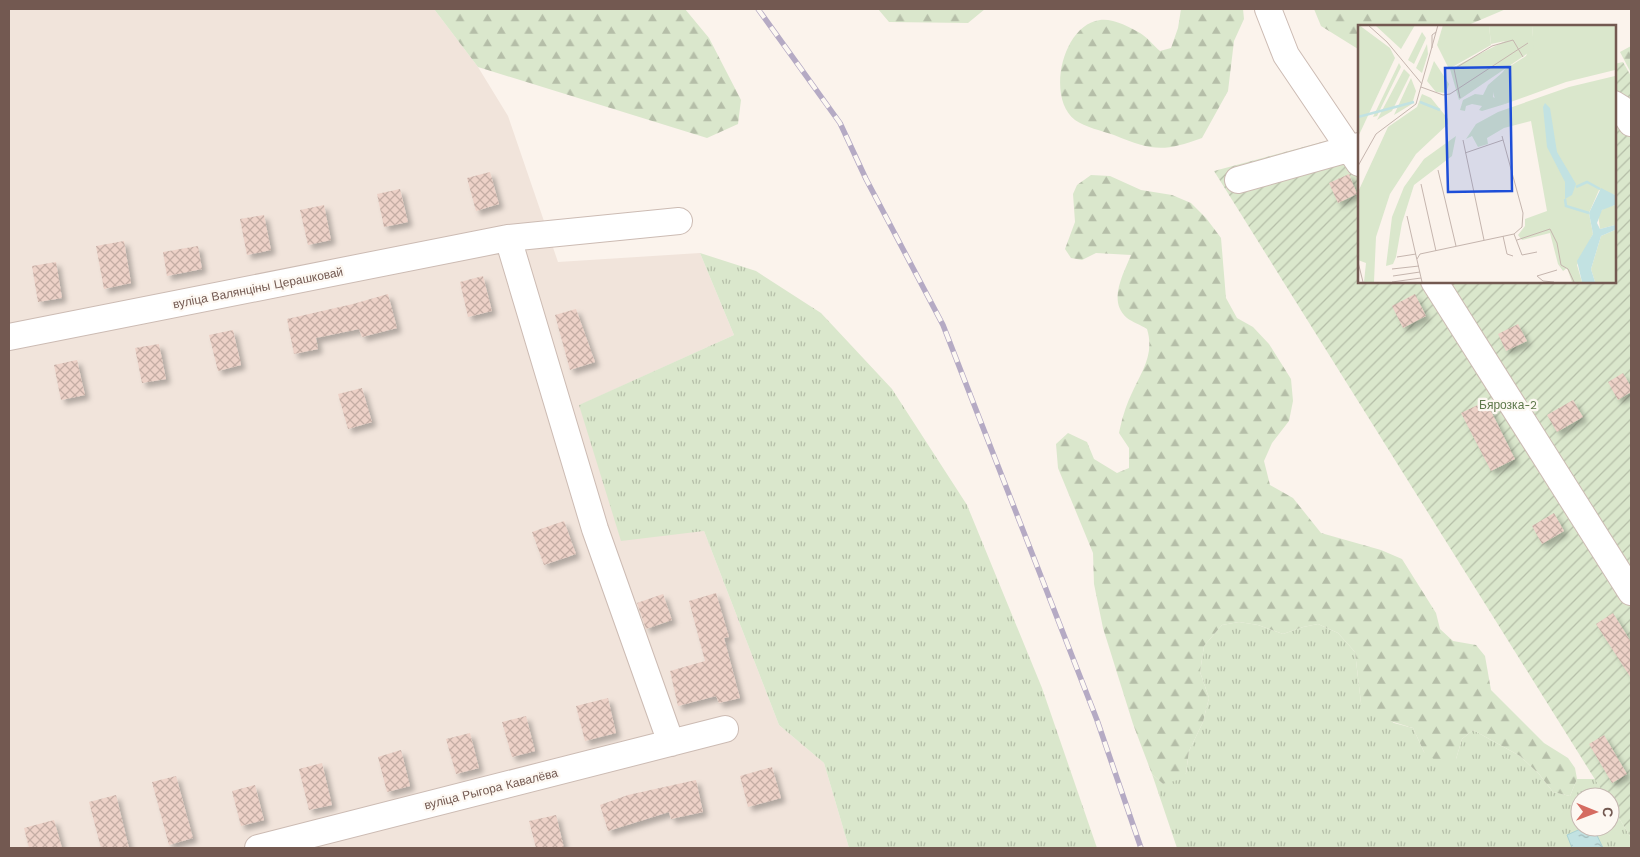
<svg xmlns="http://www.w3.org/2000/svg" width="1640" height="857" font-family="'Work Sans',sans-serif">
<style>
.residential{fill:#f1e4db}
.grass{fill:url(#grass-tufts)}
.forest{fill:url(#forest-firs)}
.garden{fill:url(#garden-furrows)}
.water{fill:url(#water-ripples);stroke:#aad2d3}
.building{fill:url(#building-cross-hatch);filter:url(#shadow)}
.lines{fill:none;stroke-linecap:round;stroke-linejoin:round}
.minor-casing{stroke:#ccbbb3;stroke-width:28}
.minor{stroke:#fff;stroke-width:26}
.rail-casing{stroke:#b5aac4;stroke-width:5.5}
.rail{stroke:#fdf8f2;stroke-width:4;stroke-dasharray:11;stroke-linecap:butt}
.labels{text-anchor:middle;stroke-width:4.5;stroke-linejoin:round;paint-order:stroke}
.street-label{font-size:12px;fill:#735951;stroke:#fdf8f2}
.park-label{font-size:12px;fill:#5e784b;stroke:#fdf8f2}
.inset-river{fill:none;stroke:#c2e2e2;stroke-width:2.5}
.inset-road{fill:none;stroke:#c5b5ae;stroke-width:1}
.view{fill:#1d4ed8;fill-opacity:0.15;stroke:#1d4ed8;stroke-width:2.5}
.inset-edge{fill:none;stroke:#735951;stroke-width:2.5}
</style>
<defs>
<pattern id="grass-tufts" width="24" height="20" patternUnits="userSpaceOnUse" patternTransform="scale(1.25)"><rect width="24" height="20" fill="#dae7cc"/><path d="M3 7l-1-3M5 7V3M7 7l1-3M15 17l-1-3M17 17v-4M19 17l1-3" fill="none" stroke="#b5bea8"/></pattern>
<pattern id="forest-firs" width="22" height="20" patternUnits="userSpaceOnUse" patternTransform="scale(1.25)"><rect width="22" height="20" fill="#dae7cc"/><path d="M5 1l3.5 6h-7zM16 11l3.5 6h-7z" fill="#b5bea8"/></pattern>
<pattern id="garden-furrows" width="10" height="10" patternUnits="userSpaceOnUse" patternTransform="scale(1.25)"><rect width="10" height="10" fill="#dae7cc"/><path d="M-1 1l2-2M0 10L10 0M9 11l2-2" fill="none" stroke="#b5bea8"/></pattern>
<pattern id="water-ripples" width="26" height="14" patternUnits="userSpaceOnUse" patternTransform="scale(1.25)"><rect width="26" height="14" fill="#c2e2e2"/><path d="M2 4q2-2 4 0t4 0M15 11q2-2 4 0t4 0" fill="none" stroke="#a2baba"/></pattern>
<pattern id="building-cross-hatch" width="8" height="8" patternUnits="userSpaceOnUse" patternTransform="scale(1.25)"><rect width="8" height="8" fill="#edd1c7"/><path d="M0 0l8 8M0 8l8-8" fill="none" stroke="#c4ada4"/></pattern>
<filter id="shadow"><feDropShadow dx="4.5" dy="4.5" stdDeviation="2.5" flood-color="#0004"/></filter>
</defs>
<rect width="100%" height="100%" fill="#fbf3ec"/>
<path class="residential" d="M 9,9 L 434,9 L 478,67 L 508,116 L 558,262 L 700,253 L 734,335 L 580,405 L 704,531 L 779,725 L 824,763 L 849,848 L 9,848 Z"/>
<path class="grass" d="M 700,253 L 756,271 L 821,313 L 892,389 L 967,505 L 1042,688 L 1097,848 L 849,848 L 824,763 L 779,725 L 704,531 L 621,541 L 579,405 L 734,335 Z
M 1239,622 L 1258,625 L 1283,634 L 1303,627 L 1318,624 L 1338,633 L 1355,652 L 1361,703 L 1394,723 L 1413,728 L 1424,752 L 1456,759 L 1462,739 L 1473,730 L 1520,756 L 1539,774 L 1553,792 L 1570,796 L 1577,779 L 1595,779 L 1606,797 L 1580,797 L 1580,827 L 1610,827 L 1610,803 L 1631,838 L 1631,848 L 1177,848 L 1152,774 L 1163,784 L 1186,773 L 1189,751 L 1203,722 L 1209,698 L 1200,672 L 1204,646 L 1222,625 Z"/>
<path class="forest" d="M 434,9 L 685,9 L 709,38 L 741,100 L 738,124 L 707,138 L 478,67 Z
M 878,9 L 985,9 L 968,23 L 889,22 Z
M 1181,9 L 1243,9 L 1244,19 L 1234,41 L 1228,91 L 1202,138 C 1164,152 1152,151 1114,135 C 1102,131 1085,127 1075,120 C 1046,98 1062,25 1100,20 C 1112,18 1130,27 1140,33 C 1147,37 1153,45 1160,51 L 1171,48 L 1178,28 Z
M 1314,9 L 1506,9 L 1466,26 L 1359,26 L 1358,49 L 1321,26 Z
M 1631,46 L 1631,73 L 1620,52 Z
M 1091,175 L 1110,176 L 1141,190 L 1172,195 L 1191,203 L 1206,218 L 1221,238 L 1226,298 L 1237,318 L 1253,327 L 1269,344 L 1291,379 L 1293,401 L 1289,421 L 1272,443 L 1264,461 L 1270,485 L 1293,498 L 1321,533 L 1381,550 L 1402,559 L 1436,613 L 1440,629 L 1453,641 L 1476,645 L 1485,656 L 1491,690 L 1544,743 L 1568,758 L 1575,768 L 1577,779 L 1570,796 L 1553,792 L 1539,774 L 1520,756 L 1473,730 L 1462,739 L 1456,759 L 1439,763 L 1424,752 L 1413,728 L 1370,715 L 1361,703 L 1355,652 L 1338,633 L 1318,624 L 1303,627 L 1283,634 L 1258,625 L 1239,622 L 1222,625 L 1204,646 L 1200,672 L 1209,698 L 1203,722 L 1189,751 L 1186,773 L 1178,780 L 1163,784 L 1152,774 L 1133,724 L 1103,628 L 1094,584 L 1093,553 L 1058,468 L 1056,444 L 1068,433 L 1087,442 L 1094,459 L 1117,473 L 1129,468 L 1129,448 L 1119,433 C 1122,419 1125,408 1131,395 C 1141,372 1155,355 1147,329 C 1141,325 1132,322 1127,318 C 1107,301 1124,273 1131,255 L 1096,253 L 1082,260 L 1071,258 L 1065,249 L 1075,222 L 1073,194 L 1077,185 Z"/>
<path class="garden" d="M 1623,62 L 1631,76 L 1631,838 L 1610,803 L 1610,797 L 1606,797 L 1214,171 L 1359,132 L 1359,281 L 1614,281 L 1614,64 Z"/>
<path class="water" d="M 1585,827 L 1593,827 L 1603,848 L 1572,848 L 1567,835 Z"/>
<path class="building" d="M 490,172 L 499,204 L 476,211 L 467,178 Z
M 1349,174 L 1357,194 L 1338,203 L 1329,183 Z
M 400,189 L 408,222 L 384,227 L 377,194 Z
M 324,205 L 331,240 L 308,245 L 300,210 Z
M 264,215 L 271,250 L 247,255 L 240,219 Z
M 124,241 L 131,283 L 104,289 L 96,246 Z
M 198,246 L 202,269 L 167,276 L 163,252 Z
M 56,262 L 62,298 L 38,302 L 32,266 Z
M 483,276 L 492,311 L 468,317 L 460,282 Z
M 388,294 L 397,328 L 362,337 L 359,329 L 316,338 L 318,349 L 294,354 L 287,319 L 353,304 Z
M 1415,294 L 1426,316 L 1403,328 L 1392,306 Z
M 576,309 L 595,362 L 570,370 L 555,315 Z
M 1518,324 L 1527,341 L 1506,351 L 1498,334 Z
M 233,330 L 241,365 L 218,371 L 209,335 Z
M 159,344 L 166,379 L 142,383 L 135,348 Z
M 77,360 L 85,395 L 61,400 L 54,365 Z
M 1623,373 L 1631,387 L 1631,392 L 1618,400 L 1608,382 Z
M 362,388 L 372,422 L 348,429 L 338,394 Z
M 1573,400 L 1583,417 L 1557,432 L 1547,415 Z
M 1486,401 L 1515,459 L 1491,471 L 1461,413 Z
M 1554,513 L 1564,531 L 1542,544 L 1532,526 Z
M 564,521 L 576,554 L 544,565 L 532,532 Z
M 716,593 L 729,637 L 724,638 L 740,698 L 719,703 L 716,696 L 678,706 L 670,671 L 705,661 L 689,601 Z
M 663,594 L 672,620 L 646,629 L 637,603 Z
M 1613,613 L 1631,642 L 1631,678 L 1596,624 Z
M 608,698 L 616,733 L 585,741 L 576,706 Z
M 526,716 L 535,751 L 512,757 L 502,722 Z
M 470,733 L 479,768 L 456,774 L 446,739 Z
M 1604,735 L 1627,774 L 1612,783 L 1589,744 Z
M 401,750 L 410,786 L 387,792 L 378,757 Z
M 322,763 L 332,805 L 309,810 L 299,769 Z
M 772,767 L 781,798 L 748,807 L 740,776 Z
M 176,776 L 193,838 L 169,845 L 152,782 Z
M 696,780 L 703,812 L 671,819 L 669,812 L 608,831 L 600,805 L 628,795 Z
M 255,785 L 264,820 L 241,826 L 232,791 Z
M 116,795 L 129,848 L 101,848 L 89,802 Z
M 556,815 L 564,848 L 536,848 L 529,821 Z
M 54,820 L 62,848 L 29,848 L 24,828 Z"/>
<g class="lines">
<g class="minor-casing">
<path id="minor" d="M 1268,9 L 1286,55 L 1359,163
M 1614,104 L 1622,109 L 1631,123
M 1238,180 L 1359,146
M 508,238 L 595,529 L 671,743
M 1434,281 L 1631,592
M 9,337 L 508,238 L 679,221
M 258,848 L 725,729"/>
</g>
<use href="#minor" class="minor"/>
<g class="rail-casing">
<path id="rail" d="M 758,9 L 840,123 L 866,179 L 943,325 L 1097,720 L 1141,848"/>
</g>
<use href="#rail" class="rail"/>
</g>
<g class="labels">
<g class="street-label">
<text transform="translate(258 288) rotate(-11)" y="4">вуліца Валянціны Церашковай</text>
<text transform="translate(491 789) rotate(-14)" y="4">вуліца Рыгора Кавалёва</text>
</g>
<g class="park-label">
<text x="1508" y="409">Бярозка-2</text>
</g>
</g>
<g transform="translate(1358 25)">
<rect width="258" height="258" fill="#fbf3ec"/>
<path d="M 174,0 L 257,0 L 257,45 L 208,57 L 147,79 L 137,75 L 135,66 L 146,45 L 168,31 L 175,13 ZM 257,51 L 257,170 L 241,165 L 231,188 L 235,209 L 219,240 L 224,257 L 214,257 L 209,243 L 205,246 L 200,239 L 192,208 L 164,215 L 160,210 L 167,201 L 167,194 L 189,186 L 173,96 L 146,103 L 129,113 L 130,119 L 120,122 L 114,111 L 108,114 L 118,99 L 140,87 L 211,62 ZM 257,180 L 257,200 L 242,204 L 240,189 L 246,183 ZM 257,205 L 257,257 L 237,257 L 233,244 L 243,211 Z" fill="#dae7cc"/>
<path d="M 1,0 L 32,23 L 37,33 L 0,112 ZM 17,0 L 57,0 L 43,24 ZM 85,0 L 131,0 L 133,20 L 91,44 L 79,20 ZM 64,7 L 68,13 L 56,39 L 50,35 ZM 69,19 L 70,29 L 64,48 L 58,43 ZM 76,36 L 91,59 L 88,68 L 78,67 L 69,56 ZM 41,38 L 43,42 L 19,91 L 15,92 ZM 46,44 L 52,50 L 34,86 L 19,95 ZM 145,47 L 148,47 L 143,54 L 145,57 L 136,65 L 135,72 L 147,79 L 124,86 L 121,85 L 124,81 L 114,79 L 108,81 L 107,86 L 102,85 L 105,75 L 117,69 L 125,70 L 130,60 ZM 53,53 L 58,66 L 54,79 L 36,90 ZM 64,69 L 73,73 L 90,94 L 90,99 L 58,129 L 32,169 L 18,212 L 16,257 L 6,257 L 8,238 L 0,235 L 0,167 L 30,102 L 59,82 ZM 98,111 L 94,131 L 56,160 L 44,198 L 38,232 L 35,239 L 28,241 L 34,192 L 46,162 L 66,134 Z" fill="#dae7cc"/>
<path d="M 131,0 L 174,0 L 176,24 L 101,75 L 92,44 L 147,16 L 133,19 Z" fill="#dae7cc"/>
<path d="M 187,78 L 192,83 L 199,127 L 218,159 L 214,170 L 207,174 L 207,157 L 189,122 L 185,82 ZM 243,163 L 257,170 L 257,180 L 244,185 L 239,198 L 242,204 L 257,200 L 257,205 L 243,211 L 233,244 L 237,257 L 224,257 L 219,236 L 235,209 L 231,188 Z" fill="#c2e2e2"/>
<path class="inset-river" d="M 62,77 L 82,85M 0,92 L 56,77M 218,162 L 229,157 L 242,164M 207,174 L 208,181 L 231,188"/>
<path class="inset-road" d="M 10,0 L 29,17 L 64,59M 74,23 L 74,10 L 78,7M 63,62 L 85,70 L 92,69 L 170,18M 102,73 L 96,44 L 134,21 L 155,15 L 165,32M 105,115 L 126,215M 107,128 L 145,115M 0,141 L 18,109 L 58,79 L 80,0M 80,145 L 98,221M 63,159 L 78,226M 49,191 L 64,257M 156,209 L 164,230 L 179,227M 145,211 L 149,229 L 155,231M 159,215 L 192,204 L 199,218 L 203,240 L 210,244 L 216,257M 39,232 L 58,229M 59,234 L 62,229 L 156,209 L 164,202 L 165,188 L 144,111M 0,237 L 5,257M 34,244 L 61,241M 35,251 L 62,247M 34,257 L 63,253M 196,257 L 185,256 L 179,251 L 199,245"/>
<path class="view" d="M 152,42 L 154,166 L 90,167 L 87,43 Z"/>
<rect width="258" height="258" class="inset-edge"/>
</g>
<rect width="1640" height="857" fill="none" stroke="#735951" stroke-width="20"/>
<g transform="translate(1595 812) rotate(91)"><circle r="24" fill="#fdf8f2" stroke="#c6b8b2"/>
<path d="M0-4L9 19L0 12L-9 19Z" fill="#d56c61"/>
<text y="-8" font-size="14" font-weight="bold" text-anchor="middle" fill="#735951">С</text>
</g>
</svg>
